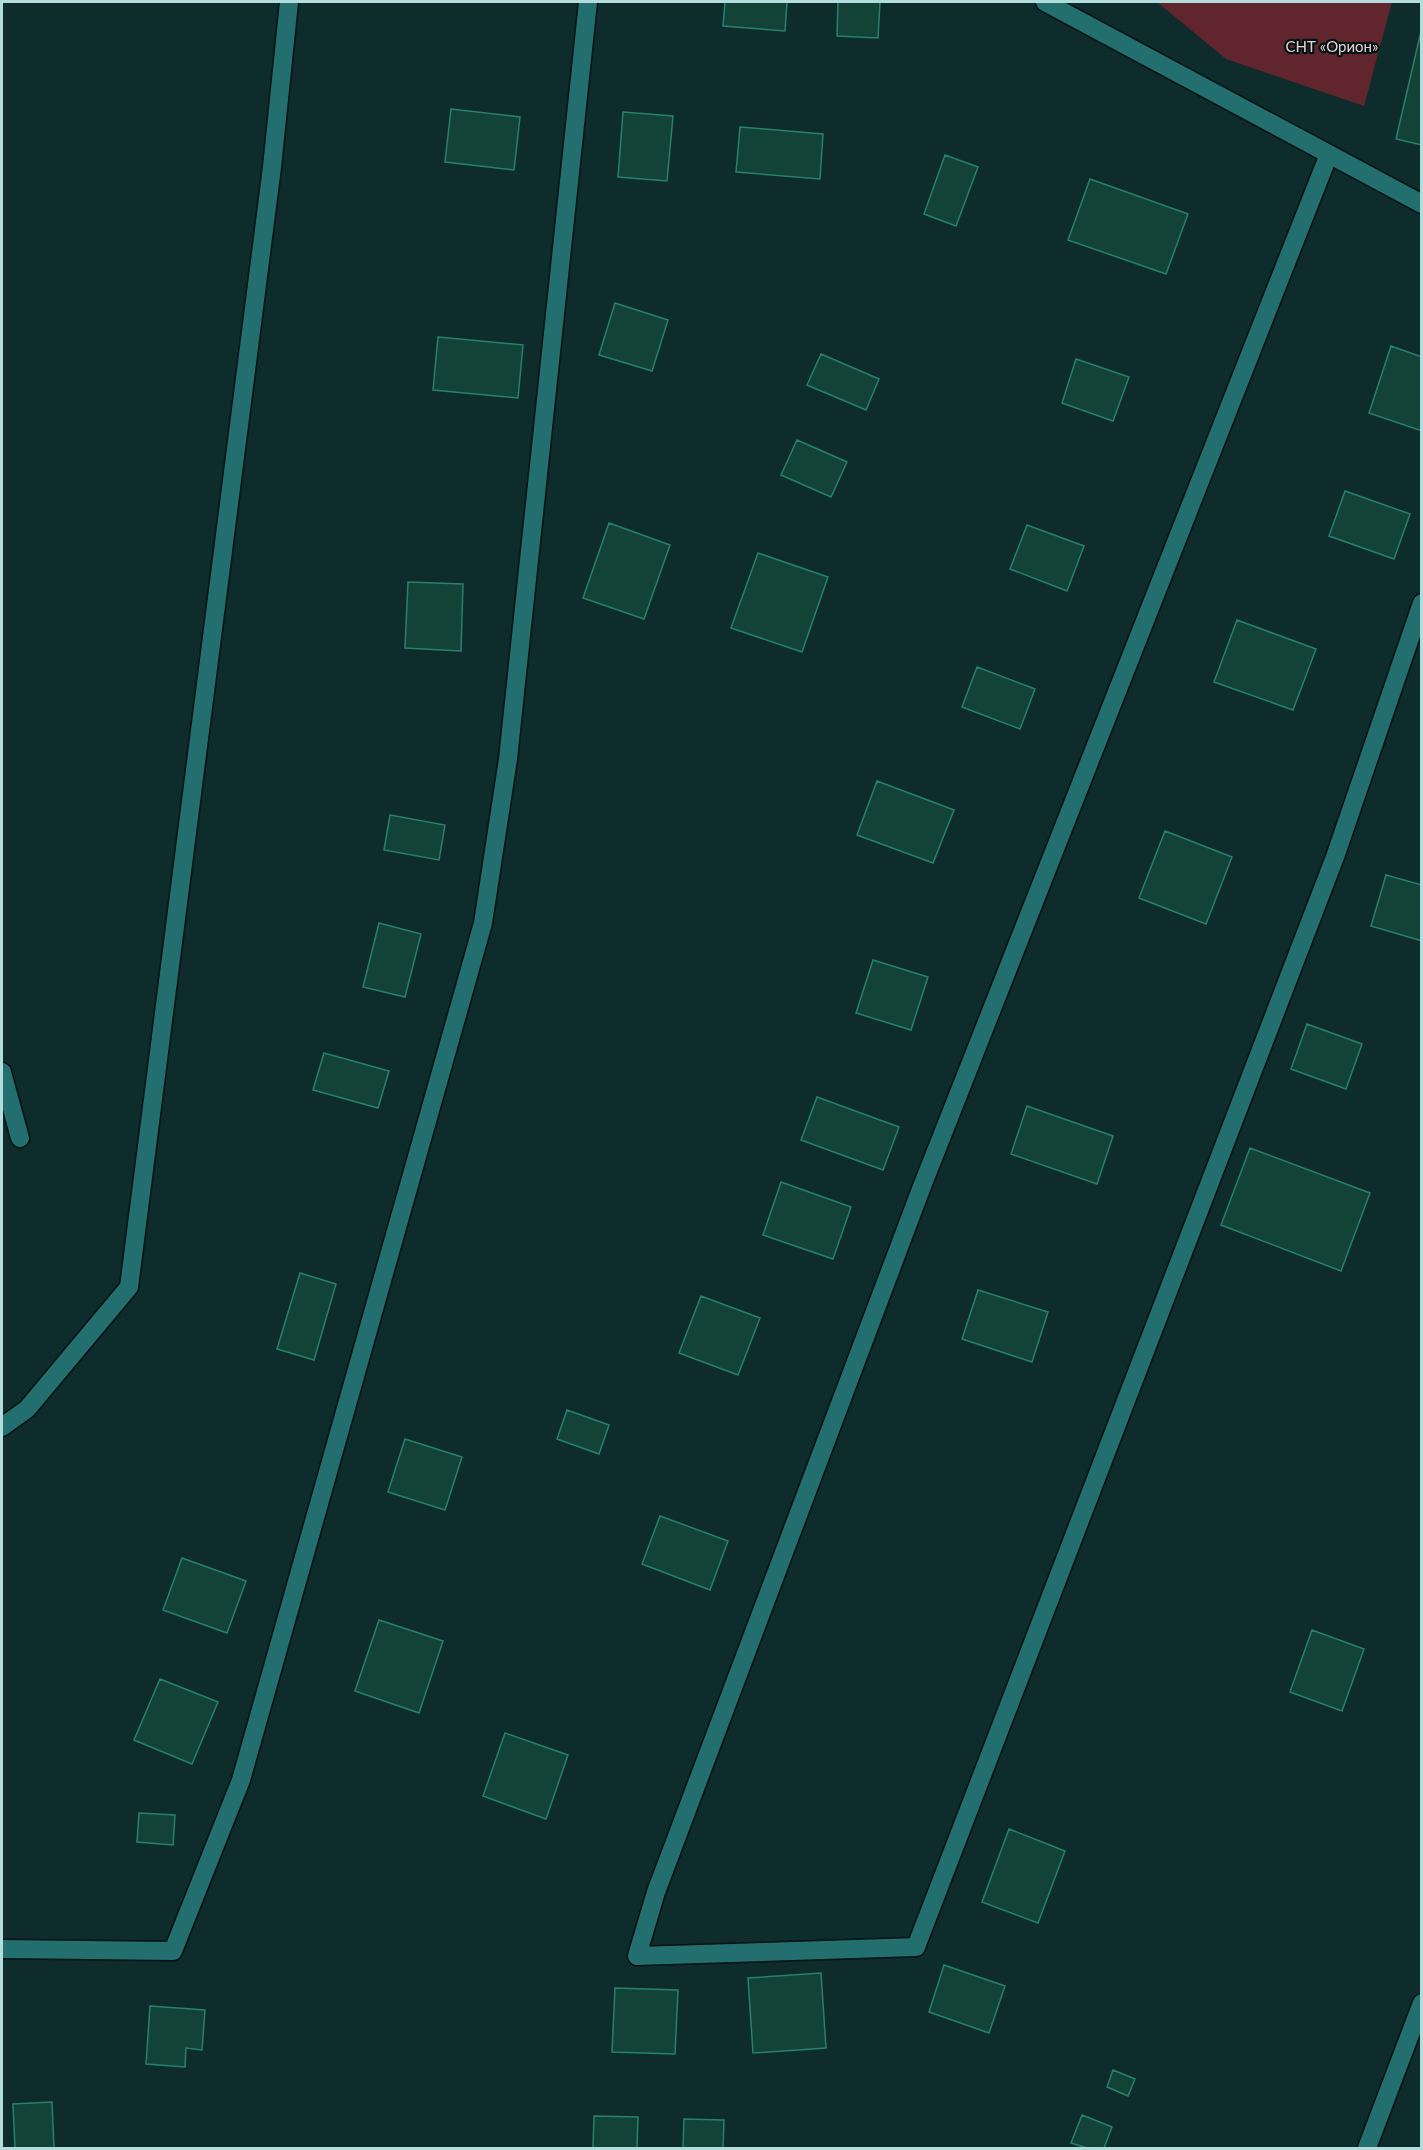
<svg xmlns="http://www.w3.org/2000/svg" width="1423" height="2150" font-family="Lato,sans-serif">
<style>
.green{fill:#61252d}
.building{fill:#134237;stroke:#26816d;stroke-width:1.5}
.lines{fill:none;stroke-linecap:round;stroke-linejoin:round}
.minor-casing{stroke:#061212;stroke-width:21}
.minor{stroke:#236e6e;stroke-width:18}
.labels{text-anchor:middle;stroke-width:4.5;stroke-linejoin:round;paint-order:stroke}
.park-label{font-size:15px;fill:#eecfd1;stroke:#011313}
</style>
<rect width="100%" height="100%" fill="#0e2c2c"/>
<path class="green" d="M 1157,2 L 1392,2 L 1364,106 L 1226,59 Z"/>
<path class="building" d="M 725,2 L 787,2 L 785,31 L 723,26 Z
M 838,2 L 880,2 L 878,38 L 837,36 Z
M 1422,27 L 1422,145 L 1396,139 Z
M 451,109 L 520,117 L 514,170 L 445,162 Z
M 623,112 L 673,116 L 667,181 L 618,177 Z
M 740,127 L 823,134 L 820,179 L 736,172 Z
M 945,155 L 978,167 L 956,226 L 924,214 Z
M 1090,179 L 1188,214 L 1166,274 L 1068,240 Z
M 615,303 L 668,320 L 652,371 L 599,355 Z
M 438,337 L 523,345 L 518,398 L 433,390 Z
M 1391,346 L 1422,357 L 1422,431 L 1369,413 Z
M 821,354 L 879,379 L 866,410 L 807,385 Z
M 1076,359 L 1129,377 L 1113,421 L 1062,403 Z
M 797,440 L 847,462 L 831,497 L 781,475 Z
M 1345,491 L 1410,514 L 1394,559 L 1329,536 Z
M 609,523 L 670,545 L 644,619 L 583,598 Z
M 1027,525 L 1084,546 L 1067,591 L 1010,569 Z
M 758,553 L 828,577 L 802,652 L 731,628 Z
M 408,582 L 463,584 L 461,651 L 405,648 Z
M 1237,620 L 1316,649 L 1293,710 L 1214,682 Z
M 977,667 L 1035,689 L 1020,729 L 962,707 Z
M 877,781 L 954,810 L 933,863 L 857,835 Z
M 390,815 L 445,825 L 439,860 L 384,850 Z
M 1165,831 L 1232,857 L 1206,924 L 1139,898 Z
M 1386,875 L 1422,885 L 1422,941 L 1371,926 Z
M 379,923 L 421,934 L 405,997 L 363,987 Z
M 873,960 L 928,977 L 911,1030 L 856,1013 Z
M 1307,1024 L 1362,1044 L 1346,1089 L 1291,1069 Z
M 324,1053 L 389,1071 L 378,1108 L 313,1090 Z
M 817,1097 L 899,1127 L 883,1170 L 801,1140 Z
M 1027,1106 L 1113,1136 L 1097,1184 L 1011,1154 Z
M 1250,1148 L 1370,1193 L 1341,1271 L 1221,1225 Z
M 781,1182 L 851,1207 L 833,1259 L 763,1235 Z
M 300,1273 L 336,1284 L 314,1360 L 277,1349 Z
M 978,1290 L 1048,1312 L 1032,1362 L 962,1339 Z
M 701,1296 L 760,1318 L 738,1375 L 679,1353 Z
M 567,1410 L 609,1425 L 599,1454 L 557,1439 Z
M 405,1439 L 462,1457 L 445,1510 L 388,1492 Z
M 660,1516 L 728,1541 L 710,1590 L 642,1564 Z
M 182,1558 L 246,1581 L 227,1633 L 163,1610 Z
M 379,1620 L 443,1641 L 419,1713 L 355,1691 Z
M 1312,1630 L 1364,1649 L 1342,1711 L 1290,1692 Z
M 160,1679 L 218,1702 L 192,1764 L 134,1740 Z
M 505,1733 L 568,1755 L 546,1819 L 483,1796 Z
M 139,1813 L 175,1815 L 173,1845 L 137,1842 Z
M 1009,1829 L 1065,1851 L 1038,1923 L 982,1902 Z
M 944,1965 L 1005,1986 L 989,2033 L 929,2012 Z
M 821,1973 L 826,2048 L 753,2053 L 748,1978 Z
M 615,1988 L 678,1990 L 675,2054 L 612,2052 Z
M 150,2006 L 205,2010 L 202,2050 L 186,2048 L 185,2067 L 146,2064 Z
M 1113,2070 L 1135,2079 L 1128,2096 L 1107,2087 Z
M 52,2102 L 54,2148 L 15,2148 L 13,2104 Z
M 1082,2115 L 1112,2127 L 1104,2148 L 1087,2148 L 1071,2143 Z
M 594,2116 L 638,2117 L 637,2148 L 593,2148 Z
M 684,2119 L 724,2120 L 723,2148 L 683,2148 Z"/>
<g class="lines">
<g class="minor-casing">
<path id="minor" d="M 1045,2 L 1422,204
M 1329,154 L 921,1189 L 656,1892 L 637,1956 L 916,1947 L 1335,857 L 1422,603
M 2,1072 L 20,1138
M 2,1427 L 27,1409 L 129,1287 L 272,167 L 289,2
M 2,1949 L 173,1951 L 241,1780 L 483,923 L 508,759 L 588,2
M 1367,2148 L 1422,2003"/>
</g>
<use href="#minor" class="minor"/>
</g>
<g class="labels">
<g class="park-label">
<text x="1332" y="52">СНТ «Орион»</text>
</g>
</g>
<rect width="1423" height="2150" fill="none" stroke="#b2dddc" stroke-width="6"/>
</svg>
